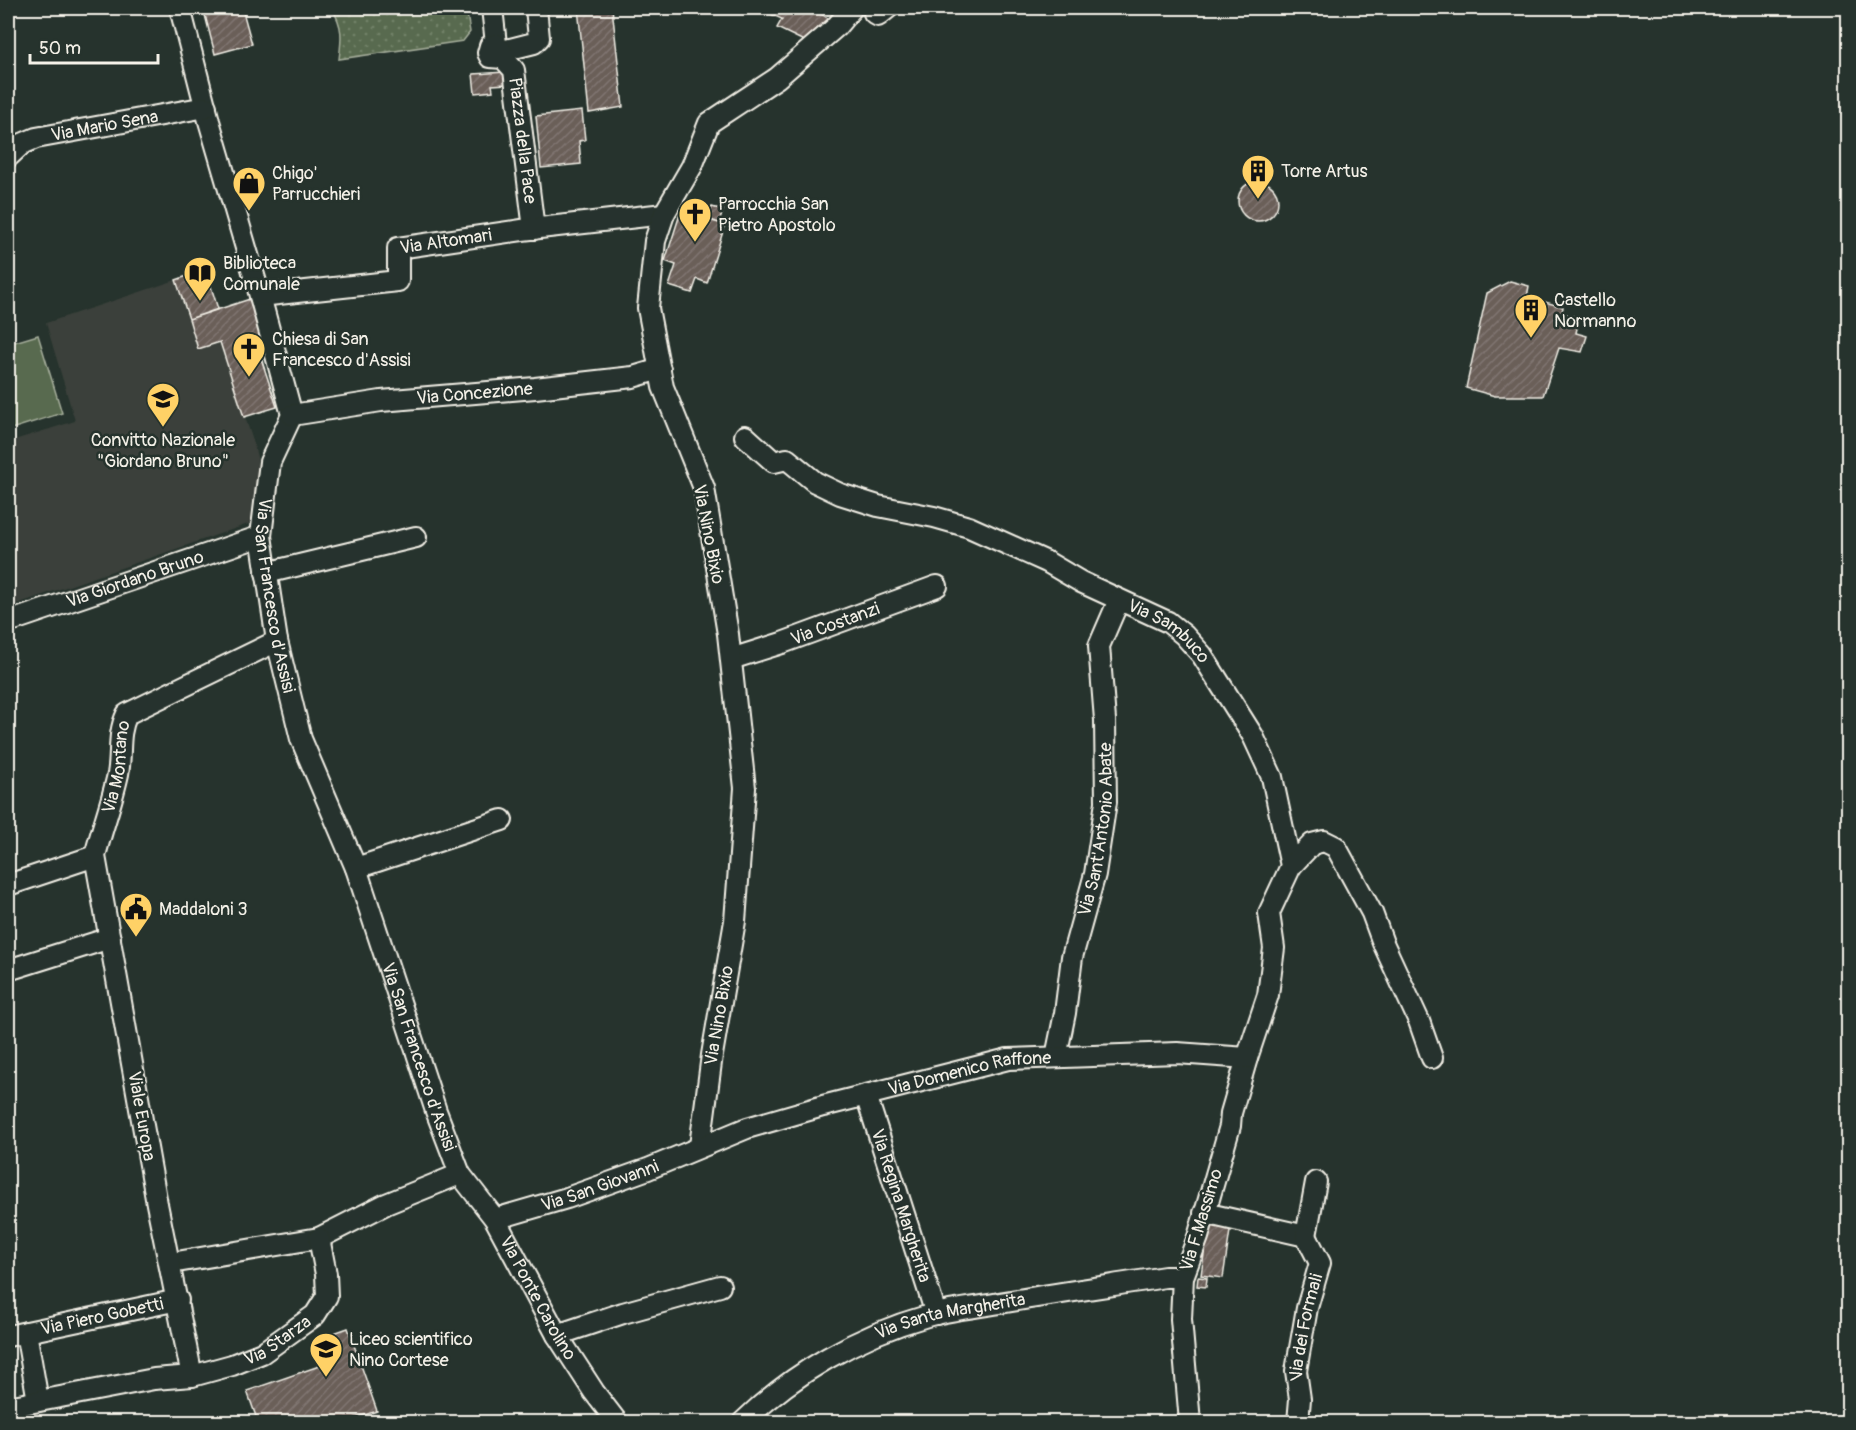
<svg xmlns="http://www.w3.org/2000/svg" width="1856" height="1430" font-family="Pangolin,sans-serif">
<style>
.built{fill:#3a403a}
.green{fill:url(#green-dots);stroke:#a6ae9c;stroke-width:1.5}
.pitch{fill:#596b4f;stroke:#a6ae9c;stroke-width:1.5}
.building{fill:url(#building-hatch);stroke:#f4f1e8;stroke-width:1.5}
.lines{fill:none;stroke-linecap:round;stroke-linejoin:round}
.minor-casing{stroke:#f4f1e8;stroke-width:24}
.minor{stroke:#26332d;stroke-width:20}
.labels{text-anchor:middle;stroke-width:5;stroke-linejoin:round;paint-order:stroke}
.street-label{font-size:18px;fill:#f4f1e8;stroke:#26332d}
.poi-label{font-size:18px;fill:#f4f1e8;stroke:#26332d;text-anchor:start}
</style>
<defs>
<pattern id="green-dots" width="8" height="8" patternUnits="userSpaceOnUse" patternTransform="scale(1.5)"><rect width="8" height="8" fill="#596b4f"/><path d="M2 2h.1M6 6h.1" fill="none" stroke="#718168" stroke-width="1.8" stroke-linecap="round"/></pattern>
<pattern id="building-hatch" width="6" height="6" patternUnits="userSpaceOnUse" patternTransform="scale(1.5)"><rect width="6" height="6" fill="#6a5e59"/><path d="M-1 1l2-2M0 6l6-6M5 7l2-2" fill="none" stroke="#807671"/></pattern>
</defs>
<rect width="100%" height="100%" fill="#26332d"/>
<filter id="ink" filterUnits="userSpaceOnUse"><feTurbulence type="fractalNoise" baseFrequency=".0167" numOctaves="2"/><feDisplacementMap in="SourceGraphic" scale="12" xChannelSelector="R" yChannelSelector="G"/><feConvolveMatrix kernelMatrix="1 2 1 2 8 2 1 2 1" color-interpolation-filters="sRGB"/></filter>
<g filter="url(#ink)">
<path class="built" d="M 176,280 L 198,349 L 220,342 L 253,441 L 263,481 L 257,521 L 8,607 L 8,442 L 75,421 L 46,323 Z"/>
<path class="green" d="M 332,8 L 466,8 L 470,32 L 463,41 L 339,59 C 342,37 343,27 332,8 Z"/>
<path class="pitch" d="M 38,335 L 62,413 L 8,430 L 8,344 Z"/>
<path class="building" d="M 213,8 L 242,8 L 252,44 L 215,54 L 205,15 L 214,12 Z
M 578,8 L 612,8 L 623,107 L 589,113 Z
M 757,8 L 815,8 L 815,10 L 831,20 L 806,42 L 777,28 L 782,19 Z
M 506,72 L 507,84 L 492,85 L 493,91 L 475,93 L 473,74 Z
M 582,111 L 585,140 L 579,141 L 581,164 L 541,168 L 536,116 Z
M1238 201a20 20 0 1 1 40 0a20 20 0 1 1-40 0Z
M 712,207 L 723,210 L 719,223 L 708,219 Z
M 681,211 L 725,225 L 707,283 L 697,279 L 692,293 L 669,286 L 676,265 L 665,261 Z
M 190,275 L 192,283 L 208,277 L 218,309 L 189,319 L 176,280 Z
M 1510,281 L 1529,286 L 1527,297 L 1563,307 L 1562,313 L 1579,318 L 1576,333 L 1587,336 L 1582,352 L 1559,348 L 1543,396 L 1495,396 L 1466,388 L 1487,293 Z
M 250,299 L 265,347 L 258,349 L 277,407 L 244,417 L 220,342 L 198,349 L 189,319 Z
M 1209,1221 L 1231,1224 L 1223,1278 L 1201,1275 Z
M 1198,1277 L 1207,1278 L 1206,1287 L 1197,1286 Z
M 348,1328 L 377,1411 L 344,1422 L 330,1422 L 328,1419 L 318,1422 L 258,1422 L 247,1391 L 325,1364 L 317,1339 Z"/>
<g class="lines">
<g class="minor-casing">
<g id="minor">
<path id="s1" d="M 180,8 L 209,121 L 260,296 L 292,415 L 270,462 L 261,536 L 277,641 L 301,739 L 356,868 L 436,1111 L 460,1174 L 495,1219 L 557,1335 L 594,1392 L 617,1422"/>
<path d="M 492,8 L 496,44"/>
<path d="M 876,8 L 874,13 L 878,16 L 888,8"/>
<path d="M 502,51 L 534,43 L 539,38 L 536,8"/>
<path id="s2" d="M 500,57 L 502,51 L 496,44 L 490,46 L 488,53 L 490,57 L 503,58 L 514,70 L 534,229"/>
<path id="s3" d="M 8,157 L 22,144 L 36,138 L 206,107"/>
<path id="s4" d="M 260,296 L 398,281 L 398,248 L 522,230 L 664,214"/>
<path id="s5" d="M 292,415 L 381,401 L 535,388 L 633,377 L 660,369"/>
<path id="s6" d="M 745,436 L 774,462 L 787,459 L 815,482 L 840,494 L 878,506 L 934,517 L 969,527 L 1047,562 L 1081,582 L 1168,622 L 1184,635 L 1202,655 L 1253,736 L 1272,777 L 1291,866 L 1269,913 L 1274,948 L 1268,995 L 1247,1058 L 1231,1113 L 1230,1126 L 1198,1237 L 1183,1277 L 1181,1319 L 1190,1422"/>
<path d="M 266,573 L 416,537"/>
<path id="s7" d="M 8,622 L 261,536"/>
<path id="s8" d="M 731,659 L 782,643 L 937,586"/>
<path d="M 1291,866 L 1312,844 L 1324,841 L 1336,847 L 1372,913 L 1383,943 L 1419,1021 L 1432,1058"/>
<path d="M 356,868 L 502,820"/>
<path d="M 8,885 L 95,856"/>
<path d="M 8,970 L 110,938"/>
<path id="s9" d="M 1056,1057 L 1065,1013 L 1072,957 L 1095,874 L 1106,802 L 1105,720 L 1099,646 L 1119,600"/>
<path id="s10" d="M 866,1095 L 936,1314"/>
<path id="s11" d="M 700,1146 L 712,1055 L 735,921 L 745,788 L 728,634 L 704,488 L 663,387 L 648,308 L 655,241 L 664,214 L 692,166 L 709,123 L 777,78 L 836,27 L 852,8"/>
<path d="M 1204,1213 L 1306,1236"/>
<path id="s12" d="M 495,1219 L 567,1198 L 648,1169 L 747,1128 L 823,1106 L 1008,1059 L 1177,1053 L 1247,1058"/>
<path d="M 1306,1236 L 1316,1182"/>
<path d="M 171,1263 L 319,1238 L 386,1204 L 460,1174"/>
<path d="M 26,1332 L 38,1401"/>
<path d="M 557,1335 L 623,1313 L 720,1286"/>
<path id="s13" d="M 8,1336 L 178,1300"/>
<path id="s14" d="M 192,1376 L 157,1204 L 95,856 C 102,828 112,802 118,774 C 122,752 117,735 127,714 L 277,641"/>
<path id="s15" d="M 8,1407 L 154,1379 L 192,1376 L 232,1365 L 262,1353 L 315,1315 L 327,1296 L 326,1274 L 319,1238"/>
<path id="s16" d="M 743,1422 C 793,1373 859,1335 927,1316 C 948,1310 972,1308 994,1304 C 1051,1294 1108,1286 1165,1277 L 1183,1277"/>
<path id="s17" d="M 1298,1422 L 1300,1399 L 1296,1371 L 1307,1308 L 1320,1263 L 1306,1236"/>
</g>
</g>
<use href="#minor" class="minor"/>
</g>
</g>
<defs>
<g id="building-pin" transform="scale(1.725)"><path d="M0 17L-7.5 6A9.5 9.5 0 1 1 7.5 6Z" fill="#ffd166" stroke="#26332d"/><path d="M-4-6H4V6H1V3H-1V6H-4ZM-2.5-4.3h1.7v1.8h-1.7ZM.8-4.3h1.7v1.8H.8ZM-2.5-1h1.7V.8h-1.7ZM.8-1h1.7V.8H.8Z" fill="#111"/></g>
<g id="shop-pin" transform="scale(1.725)"><path d="M0 17L-7.5 6A9.5 9.5 0 1 1 7.5 6Z" fill="#ffd166" stroke="#26332d"/><path d="M-5-2.5h2.3a2.7 3.5 0 0 1 5.4 0H5L5.5 6h-11ZM-1.5-2.5h3a1.5 2.3 0 0 0-3 0Z" fill="#111"/></g>
<g id="church-pin" transform="scale(1.725)"><path d="M0 17L-7.5 6A9.5 9.5 0 1 1 7.5 6Z" fill="#ffd166" stroke="#26332d"/><path d="M-1.2-6h2.4v3.5h3.3v2.4h-3.3V6h-2.4V-.1h-3.3v-2.4h3.3Z" fill="#111"/></g>
<g id="library-pin" transform="scale(1.725)"><path d="M0 17L-7.5 6A9.5 9.5 0 1 1 7.5 6Z" fill="#ffd166" stroke="#26332d"/><path d="M-6-4Q-3-5.5-.7-3.5V5Q-3 3-6 4ZM6-4Q3-5.5 .7-3.5V5Q3 3 6 4Z" fill="#111"/></g>
<g id="school-pin" transform="scale(1.725)"><path d="M0 17L-7.5 6A9.5 9.5 0 1 1 7.5 6Z" fill="#ffd166" stroke="#26332d"/><path d="M0-5L7-2L0 1L-7-2ZM-4 1L0 2.5L4 1V4Q0 6-4 4Z" fill="#111"/></g>
<g id="civic-pin" transform="scale(1.725)"><path d="M0 17L-7.5 6A9.5 9.5 0 1 1 7.5 6Z" fill="#ffd166" stroke="#26332d"/><path d="M-.6-6.5H3V-4.5H.6V-3L4-1V1h2V6H-6V1h2V-1L-.6-3ZM-1.2 2.5V6h2.4V2.5Z" fill="#111"/></g>
</defs>
<g fill-rule="evenodd">
<use href="#building-pin" x="1258" y="171"/>
<use href="#shop-pin" x="249" y="183"/>
<use href="#church-pin" x="695" y="214"/>
<use href="#library-pin" x="200" y="273"/>
<use href="#building-pin" x="1531" y="310"/>
<use href="#church-pin" x="249" y="349"/>
<use href="#school-pin" x="163" y="399"/>
<use href="#civic-pin" x="136" y="909"/>
<use href="#school-pin" x="326" y="1349"/>
</g>
<g class="labels">
<g class="street-label">
<text dy="6" stroke="none"><textPath href="#s3" startOffset="104">Via Mario Sena</textPath></text>
<text dy="6" stroke="none"><textPath href="#s2" startOffset="134">Piazza della Pace</textPath></text>
<text dy="6" stroke="none"><textPath href="#s4" startOffset="220">Via Altomari</textPath></text>
<text dy="6" stroke="none"><textPath href="#s5" startOffset="184">Via Concezione</textPath></text>
<text transform="translate(709 534) rotate(79)" y="6">Via Nino Bixio</text>
<text dy="6" stroke="none"><textPath href="#s7" startOffset="134">Via Giordano Bruno</textPath></text>
<text dy="6" stroke="none"><textPath href="#s1" startOffset="609">Via San Francesco d'Assisi</textPath></text>
<text dy="6" stroke="none"><textPath href="#s8" startOffset="110">Via Costanzi</textPath></text>
<text dy="6" stroke="none"><textPath href="#s6" startOffset="476">Via Sambuco</textPath></text>
<text dy="6" stroke="none"><textPath href="#s14" startOffset="621">Via Montano</textPath></text>
<text dy="6" stroke="none"><textPath href="#s9" startOffset="232">Via Sant'Antonio Abate</textPath></text>
<text dy="6" stroke="none"><textPath href="#s11" startOffset="132">Via Nino Bixio</textPath></text>
<text dy="6" stroke="none"><textPath href="#s1" startOffset="1095">Via San Francesco d'Assisi</textPath></text>
<text dy="6" stroke="none"><textPath href="#s12" startOffset="498">Via Domenico Raffone</textPath></text>
<text transform="translate(142 1116) rotate(80)" y="6">Viale Europa</text>
<text dy="6" stroke="none"><textPath href="#s12" startOffset="110">Via San Giovanni</textPath></text>
<text dy="6" stroke="none"><textPath href="#s10" startOffset="116">Via Regina Margherita</textPath></text>
<text transform="translate(1201 1220) rotate(-73)" y="6">Via F.Massimo</text>
<text dy="6" stroke="none"><textPath href="#s1" startOffset="1366">Via Ponte Carolino</textPath></text>
<text dy="6" stroke="none"><textPath href="#s13" startOffset="96">Via Piero Gobetti</textPath></text>
<text dy="6" stroke="none"><textPath href="#s16" startOffset="237">Via Santa Margherita</textPath></text>
<text dy="6" stroke="none"><textPath href="#s17" startOffset="96">Via dei Formali</textPath></text>
<text dy="6" stroke="none"><textPath href="#s15" startOffset="280">Via Starza</textPath></text>
</g>
<g class="poi-label">
<text x="1281" y="177">Torre Artus</text>
<text x="272" y="179">Chigo'<tspan x="272" dy="21">Parrucchieri</tspan></text>
<text x="718" y="210">Parrocchia San<tspan x="718" dy="21">Pietro Apostolo</tspan></text>
<text x="223" y="269">Biblioteca<tspan x="223" dy="21">Comunale</tspan></text>
<text x="1554" y="306">Castello<tspan x="1554" dy="21">Normanno</tspan></text>
<text x="272" y="345">Chiesa di San<tspan x="272" dy="21">Francesco d'Assisi</tspan></text>
<text x="163" y="446" text-anchor="middle">Convitto Nazionale<tspan x="163" dy="21">"Giordano Bruno"</tspan></text>
<text x="159" y="915">Maddaloni 3</text>
<text x="349" y="1345">Liceo scientifico<tspan x="349" dy="21">Nino Cortese</tspan></text>
</g>
</g>
<rect width="1856" height="1430" fill="none" stroke="#26332d" stroke-width="30"/>
<rect x="15" y="15" width="1826" height="1400" fill="none" stroke="#f4f1e8" stroke-width="2" filter="url(#ink)"/>
<path d="M30 54v9h128v-9" fill="none" stroke="#f4f1e8" stroke-width="3"/>
<text x="39" y="54" font-size="18" fill="#f4f1e8" stroke="#26332d" stroke-width="4.5" paint-order="stroke">50 m</text>
</svg>
